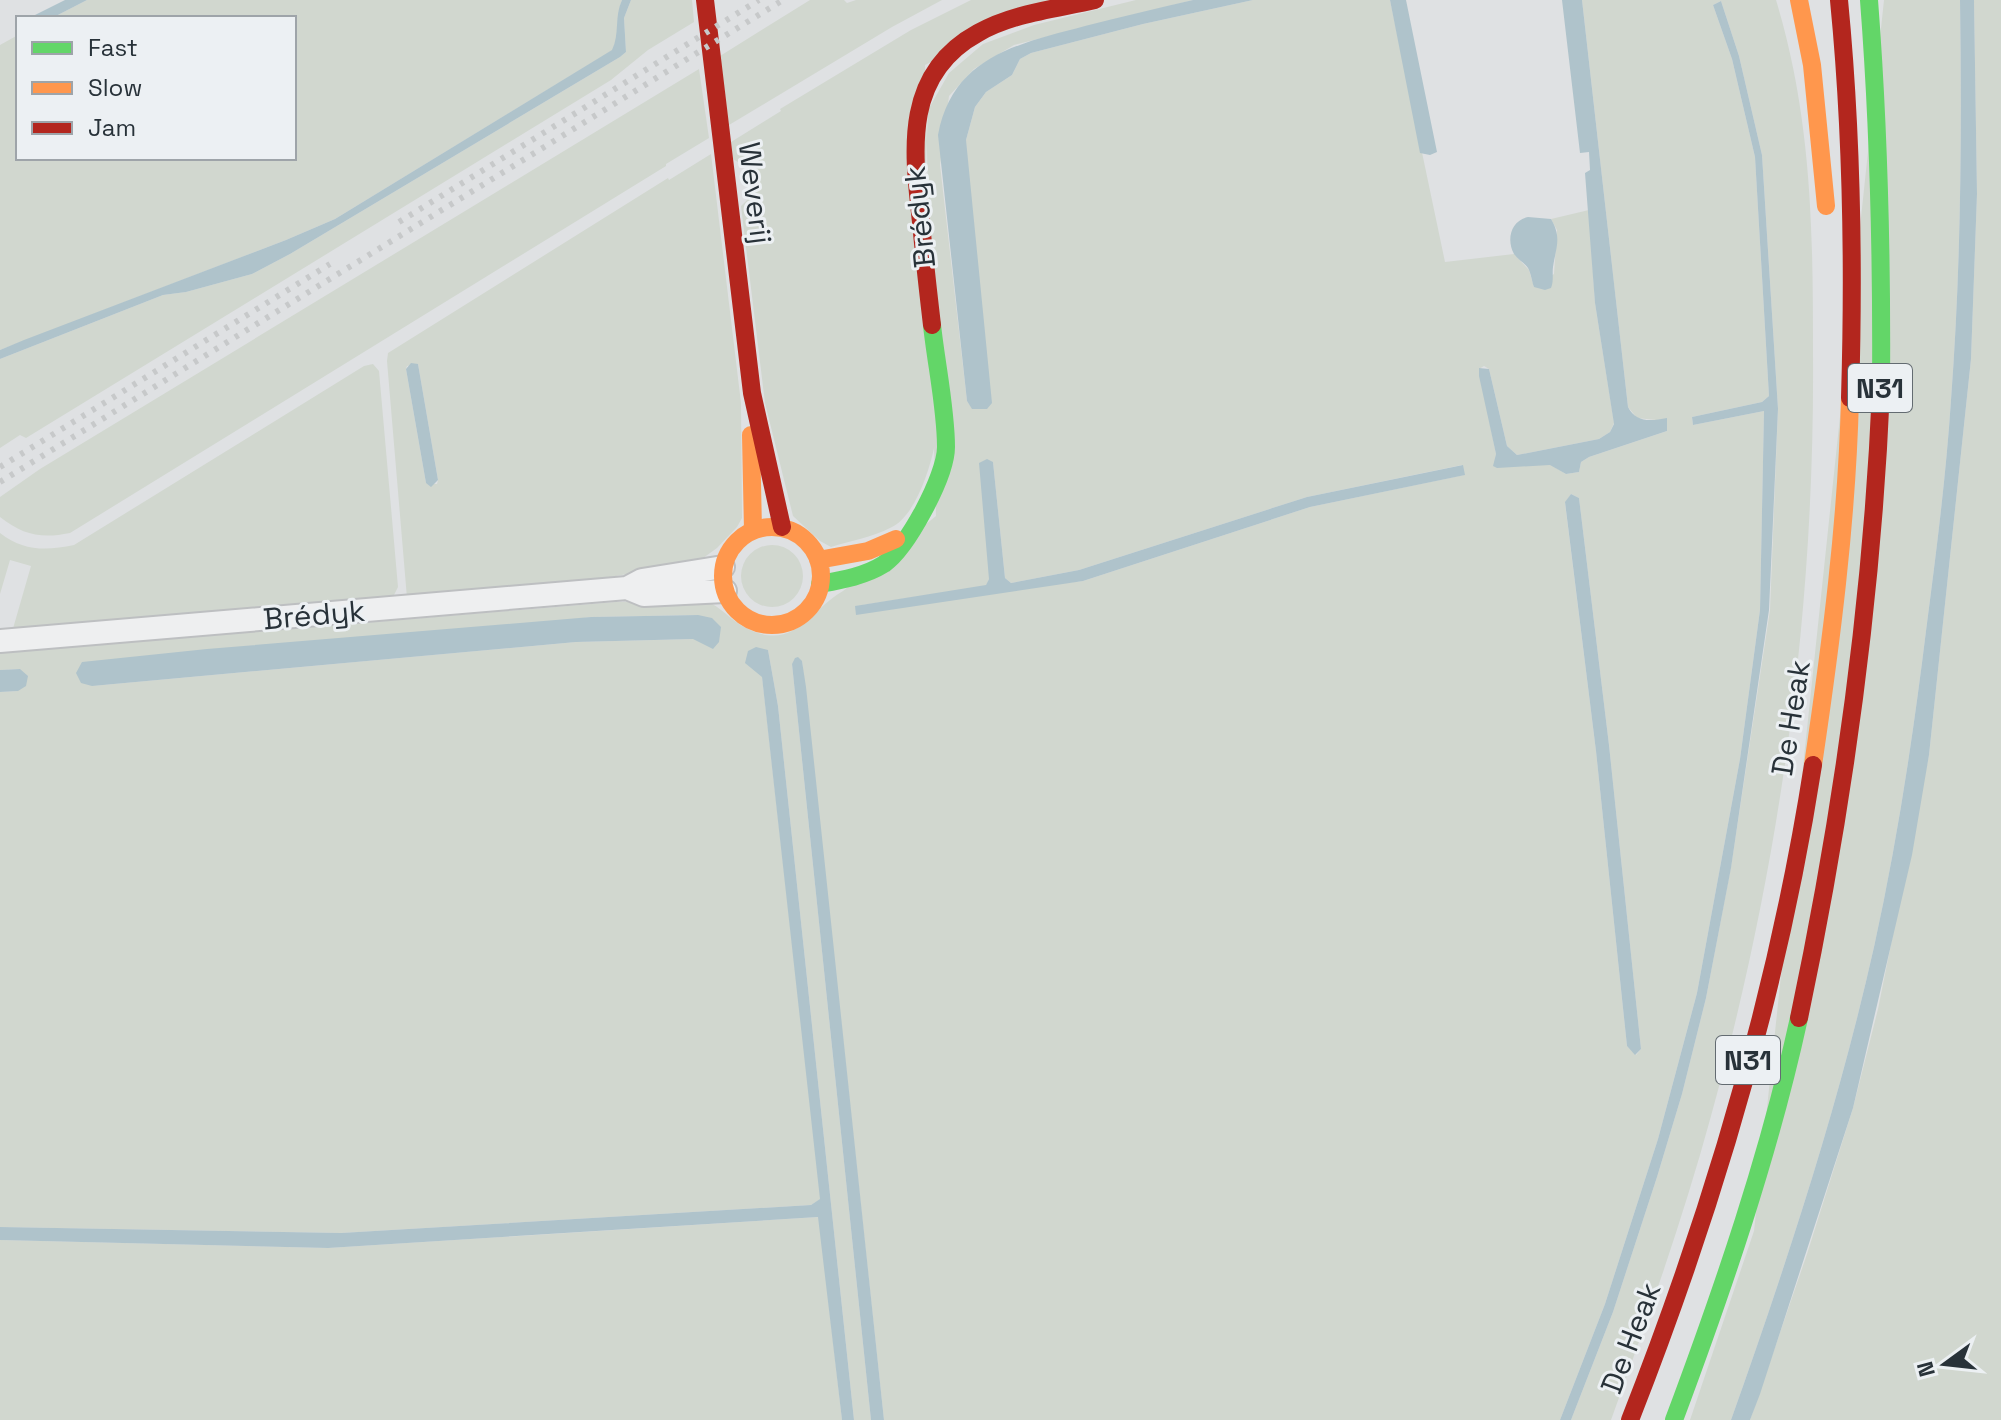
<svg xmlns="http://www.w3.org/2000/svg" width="2001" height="1420" font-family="'Space Grotesk',sans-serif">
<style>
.green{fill:#d1d7cf;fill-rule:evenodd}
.water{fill:#afc3cb}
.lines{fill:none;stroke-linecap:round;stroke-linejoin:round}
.street-casing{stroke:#bdbfc1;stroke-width:26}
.street{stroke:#eeeff0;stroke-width:22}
.fast{stroke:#63d668;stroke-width:18}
.slow{stroke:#ff974d;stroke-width:18}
.jam{stroke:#b3261e;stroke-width:18}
.rail{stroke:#c7c9ca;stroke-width:6;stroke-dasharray:4 8;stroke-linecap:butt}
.labels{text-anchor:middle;stroke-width:6;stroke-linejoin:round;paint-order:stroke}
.shield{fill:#ecf0f3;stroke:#636b71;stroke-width:2}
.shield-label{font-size:28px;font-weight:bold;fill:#283239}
.street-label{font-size:30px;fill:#283239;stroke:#ecf0f3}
</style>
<rect width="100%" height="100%" fill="#dfe1e3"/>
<path class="green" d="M 87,0 L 622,0 C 615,17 620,34 613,50 L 335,219 L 286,240 L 0,350 L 0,45 L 18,35 L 18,158 L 294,158 L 294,18 L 52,18 Z
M 631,0 L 692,0 L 694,22 L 648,50 L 611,80 L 26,438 L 20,435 L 0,448 L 0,359 L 163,295 L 186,292 L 252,274 L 290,254 L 620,57 L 626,52 L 624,18 Z
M 810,0 L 844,0 L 847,3 L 856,0 L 942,0 L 892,27 L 729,125 L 720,56 Z
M 971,0 L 1051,0 L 925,65 L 934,448 C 929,472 914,518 890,528 C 872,537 850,541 831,547 L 820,541 L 793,516 L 765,403 L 741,206 L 753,194 L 749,169 L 733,159 L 731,142 L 781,111 L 780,109 L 911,30 Z
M 1136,0 L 1193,0 L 1014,45 L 974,69 L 949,96 L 940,165 L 967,401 L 972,408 L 966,140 L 975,107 L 986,92 L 1012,75 L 1020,59 L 1031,53 L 1143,24 L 1253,0 L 1390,0 L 1445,262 L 1514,254 L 1529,270 L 1534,287 L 1554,274 L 1557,230 L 1551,219 L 1589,210 L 1595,303 L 1614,423 L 1610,432 L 1599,439 L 1517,455 L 1507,446 L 1489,369 L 1484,366 L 1479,369 L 1496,454 L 1495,459 L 1551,465 L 1566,474 L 1579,472 L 1581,462 L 1589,457 L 1667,431 L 1656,420 L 1637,418 L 1628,407 L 1582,0 L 1776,0 C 1812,119 1813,231 1813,353 C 1815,612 1780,866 1711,1116 C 1683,1219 1647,1320 1611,1420 L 1571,1420 L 1613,1312 L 1657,1177 L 1682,1094 L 1706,998 L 1731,867 L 1770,610 L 1778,409 L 1762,155 L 1739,56 L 1721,1 L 1713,5 L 1732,59 L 1755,157 L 1769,396 L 1762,402 L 1692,417 L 1693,425 L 1764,411 L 1760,610 L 1740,759 L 1697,993 L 1658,1139 L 1605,1304 L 1560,1420 L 884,1420 L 802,661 L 792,664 L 871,1420 L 854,1420 L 778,706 L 768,650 L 758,671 L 762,676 L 821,1199 L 811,1205 L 341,1233 L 0,1227 L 0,692 L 18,691 L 19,669 L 0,670 L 0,653 L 616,602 L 705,601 C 721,606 731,621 746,628 C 795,653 809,610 843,591 L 936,516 L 926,162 L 928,110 L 949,73 L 983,44 L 1034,25 ZM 993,462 L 1005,578 L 1011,583 L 1079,570 L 1307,497 L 1462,465 L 1464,475 L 1310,507 L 1083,581 L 856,606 L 986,586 L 989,579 ZM 1571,494 L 1579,498 L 1609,745 L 1641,1049 L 1636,1055 L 1627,1046 L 1596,751 L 1565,503 ZM 698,615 L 694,639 L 576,642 L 92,686 L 591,617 Z
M 1884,0 L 1960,0 C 1962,133 1961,267 1951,400 C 1946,477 1936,554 1926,631 C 1913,737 1897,843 1874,947 C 1838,1108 1786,1265 1731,1420 L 1690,1420 L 1754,1231 Z
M 1974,0 L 2001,0 L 2001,1420 L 1750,1420 L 1807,1254 L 1853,1108 L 1878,1009 L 1929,755 L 1971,359 L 1977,194 Z
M 699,69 L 709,138 L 666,164 L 666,166 L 70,533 C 41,539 23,535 0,517 L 0,497 L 40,469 Z
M 711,154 L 741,403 L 742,518 L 737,527 L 717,548 L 699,561 L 594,580 L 407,598 L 387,361 L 388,353 L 668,178 L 669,180 ZM 418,364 L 438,480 L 437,484 L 426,483 L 406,369 L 407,366 Z
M 373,364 L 379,371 L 398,587 L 394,595 L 388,599 L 12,632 L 31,566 L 10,560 L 0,594 L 0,533 C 23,551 46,551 74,545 L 364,366 Z
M741 576a31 31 0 1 1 62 0a31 31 0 1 1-62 0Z
M 819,1217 L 842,1420 L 0,1420 L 0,1240 L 328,1248 Z"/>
<path class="water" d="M 65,0 L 87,0 L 52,18 L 29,18 Z
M 622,0 L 631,0 L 624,18 L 626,52 L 620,57 L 290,254 L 252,274 L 186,292 L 163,295 L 0,359 L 0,350 L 24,340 L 286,240 L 335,219 L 612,50 C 620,34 614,17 622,0 Z
M 1193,0 L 1253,0 L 1143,24 L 1031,53 L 1020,59 L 1012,75 L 986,92 L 975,107 L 966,140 L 992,403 L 987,409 L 972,409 L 967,401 L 938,135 C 953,56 1018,44 1085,26 C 1121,17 1157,8 1193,0 Z
M 1390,0 L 1406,0 L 1437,152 L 1430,155 L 1420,153 Z
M 1562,0 L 1582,0 L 1628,407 C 1636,423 1651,421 1667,418 L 1667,431 L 1589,457 L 1581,462 L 1579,472 L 1566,474 L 1550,465 L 1497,468 L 1493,466 L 1496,454 L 1479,376 L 1479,368 L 1489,369 L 1507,446 L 1517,455 L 1599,439 L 1610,432 L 1614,424 L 1595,303 L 1585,173 L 1590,170 L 1589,152 L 1580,153 Z
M 1960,0 L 1974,0 L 1977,194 L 1971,359 L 1929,755 L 1912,855 L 1853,1108 L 1760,1394 L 1750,1420 L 1731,1420 C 1786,1265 1838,1108 1874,947 C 1897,843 1913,737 1926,631 C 1936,554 1946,477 1951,400 C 1961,267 1962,133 1960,0 Z
M 1721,1 L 1739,56 L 1762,155 L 1778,409 L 1769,610 L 1731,868 L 1706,998 L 1682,1094 L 1657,1177 L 1613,1312 L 1571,1420 L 1560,1420 L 1605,1304 L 1658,1139 L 1697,993 L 1740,759 L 1760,610 L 1764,411 L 1693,425 L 1692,417 L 1762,402 L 1769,396 L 1755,157 L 1732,59 L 1713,5 Z
M 1528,217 L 1551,219 C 1562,238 1556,247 1553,267 C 1552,274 1554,280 1551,288 L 1545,290 L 1534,287 C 1532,282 1531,273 1528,268 C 1525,263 1518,260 1514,254 C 1506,239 1511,221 1528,217 Z
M 411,363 L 418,364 L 438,480 L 431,487 L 426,483 L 406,369 Z
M 987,459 L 993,462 L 1005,578 L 1011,583 L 1079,570 L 1307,497 L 1463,465 L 1465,475 L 1310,507 L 1083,581 L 856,615 L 855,606 L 986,585 L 989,579 L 979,463 Z
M 1571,494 L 1579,498 L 1609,745 L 1641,1049 L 1635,1055 L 1627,1046 L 1596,751 L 1565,502 Z
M 698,615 L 712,618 L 721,627 L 719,642 L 713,649 L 693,639 L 576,642 L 92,686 L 81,683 L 76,673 L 82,662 L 207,649 L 591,617 Z
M 756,647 L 768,650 L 778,706 L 854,1420 L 842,1420 L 818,1217 L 328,1248 L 0,1240 L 0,1227 L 341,1233 L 811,1205 L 820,1199 L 762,677 L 745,663 L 748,651 Z
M 798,657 L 802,661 L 806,687 L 884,1420 L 871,1420 L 792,664 L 795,658 Z
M 20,669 L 28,676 L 26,686 L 18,691 L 0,692 L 0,670 Z"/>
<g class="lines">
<g class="street-casing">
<path id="street" d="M 627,588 L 644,595 L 725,591
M 0,641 L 627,588 L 642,580 L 723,567"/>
</g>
<use href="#street" class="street"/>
<path class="fast" d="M 1869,0 C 1879,130 1882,259 1881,390
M 820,584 C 842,580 865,576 884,564 C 907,548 946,476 946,447 C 946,409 936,363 932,325
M 1674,1420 C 1723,1289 1769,1155 1799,1018"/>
<path class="slow" d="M 1799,0 L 1812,65 L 1826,206
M 751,435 L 753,530
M723 576a49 49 0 1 1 98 0a49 49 0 1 1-98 0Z
M 818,560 L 868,551 L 896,539
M 1813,765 C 1831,644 1847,521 1850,398"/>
<path class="jam" d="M 705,0 L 752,393 L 782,527
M 1839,0 C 1852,133 1854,265 1850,398
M 932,325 C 928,291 924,256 921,222 C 913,150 903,74 978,33 C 1013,13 1056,9 1095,0
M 1799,1018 C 1843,810 1872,602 1881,390
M 1630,1420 C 1713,1209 1778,990 1813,765"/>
<path class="rail" d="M 399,222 L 759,0
M 0,467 L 330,264
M 0,482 L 783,0"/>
</g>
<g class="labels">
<g class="shield">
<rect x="1848" y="364" width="64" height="48" rx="6"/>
<rect x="1716" y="1036" width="64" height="48" rx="6"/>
</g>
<g class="shield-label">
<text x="1880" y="398">N31</text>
<text x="1748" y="1070">N31</text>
</g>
<g class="street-label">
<text transform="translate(755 193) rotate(83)" y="10">Weverij</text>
<text transform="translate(920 217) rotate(-96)" y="10">Brédyk</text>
<text transform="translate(314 615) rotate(-5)" y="10">Brédyk</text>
<text transform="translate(1791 718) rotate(-81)" y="10">De Heak</text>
<text transform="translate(1631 1338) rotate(-69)" y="10">De Heak</text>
</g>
</g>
<rect x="16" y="16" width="280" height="144" fill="#ecf0f3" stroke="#9ea4a9" stroke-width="2"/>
<rect x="32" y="42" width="40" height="12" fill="#63d668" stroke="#9ea4a9" stroke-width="2"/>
<text x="88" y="56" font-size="24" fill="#283239">Fast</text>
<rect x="32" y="82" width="40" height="12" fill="#ff974d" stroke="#9ea4a9" stroke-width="2"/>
<text x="88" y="96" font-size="24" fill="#283239">Slow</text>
<rect x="32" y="122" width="40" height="12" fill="#b3261e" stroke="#9ea4a9" stroke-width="2"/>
<text x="88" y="136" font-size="24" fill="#283239">Jam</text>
<g transform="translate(1945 1364) rotate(255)" stroke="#ecf0f3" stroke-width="6" paint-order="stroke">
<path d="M0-6L14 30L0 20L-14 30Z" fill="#283239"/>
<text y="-12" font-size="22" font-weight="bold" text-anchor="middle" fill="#283239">N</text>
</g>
</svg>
